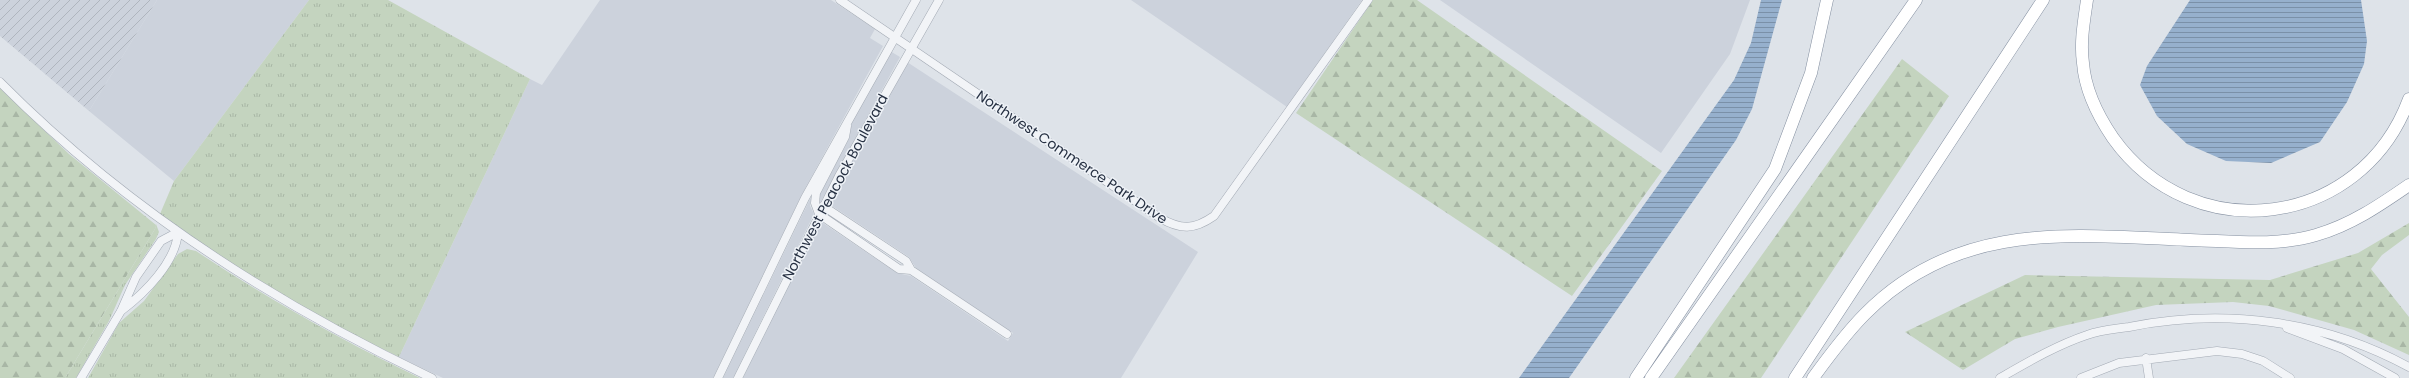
<svg xmlns="http://www.w3.org/2000/svg" width="2409" height="378" font-family="Poppins,sans-serif">
<style>
.built{fill:#ccd2dc}
.industrial{fill:url(#industrial-furrows)}
.forest{fill:url(#forest-firs)}
.park{fill:url(#park-tufts)}
.water{fill:url(#water-rules)}
.lines{fill:none;stroke-linecap:round;stroke-linejoin:round}
.minor-casing{stroke:#a3aab4;stroke-width:9}
.highway-casing{stroke:#8590a1;stroke-width:13}
.minor{stroke:#f2f4f7;stroke-width:8}
.highway{stroke:#fff;stroke-width:12}
.labels{text-anchor:middle;stroke-width:3;stroke-linejoin:round;paint-order:stroke}
.street-label{font-size:14px;fill:#263042;stroke:#eef2f7}
</style>
<defs>
<pattern id="industrial-furrows" width="10" height="10" patternUnits="userSpaceOnUse"><rect width="10" height="10" fill="#ccd2dc"/><path d="M-1 1l2-2M0 10L10 0M9 11l2-2" fill="none" stroke="#afb5be"/></pattern>
<pattern id="forest-firs" width="22" height="20" patternUnits="userSpaceOnUse"><rect width="22" height="20" fill="#c4d4bf"/><path d="M5 1l3.5 6h-7zM16 11l3.5 6h-7z" fill="#a8b6a5"/></pattern>
<pattern id="park-tufts" width="24" height="20" patternUnits="userSpaceOnUse"><rect width="24" height="20" fill="#c4d4bf"/><path d="M3 7l-1-3M5 7V3M7 7l1-3M15 17l-1-3M17 17v-4M19 17l1-3" fill="none" stroke="#a8b6a5"/></pattern>
<pattern id="water-rules" width="6" height="5" patternUnits="userSpaceOnUse"><rect width="6" height="5" fill="#96b0cd"/><path d="M0 2.5h6" fill="none" stroke="#7a90a8"/></pattern>
</defs>
<rect width="100%" height="100%" fill="#dee3e9"/>
<path class="built" d="M 157,0 L 309,0 L 174,181 L 89,111 Z
M 600,0 L 831,0 L 875,29 L 870,38 L 883,46 L 801,196 L 713,378 L 443,378 L 399,357 L 530,79 L 542,85 Z
M 1131,0 L 1362,0 L 1287,107 Z
M 1440,0 L 1750,0 L 1730,54 L 1661,153 Z
M 890,51 L 900,57 L 820,203 L 820,194 L 849,139 L 852,121 Z
M 907,62 L 1198,252 L 1121,378 L 743,378 L 820,221 L 897,273 L 911,276 L 1008,341 L 1013,333 L 916,268 L 909,257 L 829,204 Z
M 811,197 L 810,206 L 814,214 L 733,378 L 723,378 Z"/>
<path class="industrial" d="M 0,0 L 157,0 L 89,111 L 0,36 Z"/>
<path class="forest" d="M 1373,0 L 1417,0 L 1662,171 L 1572,296 L 1296,113 Z
M 1902,59 L 1949,96 L 1761,378 L 1674,378 Z
M 0,88 L 69,154 L 156,225 L 155,229 L 65,378 L 0,378 Z
M 2409,223 L 2409,235 L 2382,255 L 2371,269 L 2409,317 L 2409,355 L 2354,330 L 2269,306 L 2233,302 L 2156,305 L 2058,327 L 2015,339 L 1963,370 L 1905,332 L 2025,275 L 2270,280 L 2358,253 Z"/>
<path class="park" d="M 309,0 L 388,0 L 530,79 L 399,357 C 315,317 233,267 160,214 L 174,181 Z
M 156,224 L 159,232 L 156,239 L 125,285 L 109,321 L 76,378 L 65,378 L 155,229 Z
M 187,249 L 196,251 C 268,299 342,341 420,378 L 88,378 L 119,323 L 144,301 L 178,254 Z"/>
<path class="water" d="M 1761,0 L 1782,0 L 1752,109 L 1736,140 L 1569,378 L 1519,378 L 1734,80 L 1751,43 Z
M 2190,0 L 2361,0 L 2367,41 L 2364,64 L 2347,102 L 2320,142 L 2271,163 L 2226,161 L 2187,144 L 2157,116 L 2140,85 L 2147,66 Z"/>
<g class="lines">
<g class="minor-casing">
<path id="minor" d="M 840,0 L 1160,218 C 1181,230 1194,230 1214,216 L 1368,0
M 0,82 C 124,207 273,303 432,378
M 847,126 L 845,137 L 816,193 L 815,203 L 819,214 L 899,269 L 911,270
M 823,206 L 906,261 L 911,270 L 1007,334
M 2287,328 L 2343,349 L 2395,378
M 2146,358 L 2149,378
M 81,378 L 121,311 L 136,277 L 161,241 L 178,232 C 176,262 145,293 121,311
M 718,378 L 805,198 L 916,0
M 738,378 L 839,176 L 939,0
M 2000,378 C 2028,362 2057,345 2087,335 C 2100,330 2116,329 2129,327 C 2224,308 2323,320 2409,367
M 2081,378 L 2119,363 L 2217,351 L 2242,354 L 2263,361 L 2290,378"/>
</g>
<g class="highway-casing">
<path id="highway" d="M 2087,0 C 2084,21 2080,42 2083,63 C 2085,90 2098,116 2113,138 C 2193,250 2361,229 2409,99
M 1636,378 L 1775,169 L 1811,73 L 1827,0
M 1651,378 L 1916,0
M 1795,378 L 2043,0
M 1813,378 C 1829,356 1846,333 1865,314 C 1958,220 2071,235 2190,240 C 2231,241 2276,247 2316,235 C 2351,225 2380,205 2409,185"/>
</g>
<use href="#minor" class="minor"/>
<use href="#highway" class="highway"/>
</g>
<g class="labels">
<g class="street-label">
<text transform="translate(1072 157) rotate(34)" y="5">Northwest Commerce Park Drive</text>
<text transform="translate(835 187) rotate(-62)" y="5">Northwest Peacock Boulevard</text>
</g>
</g>
</svg>
